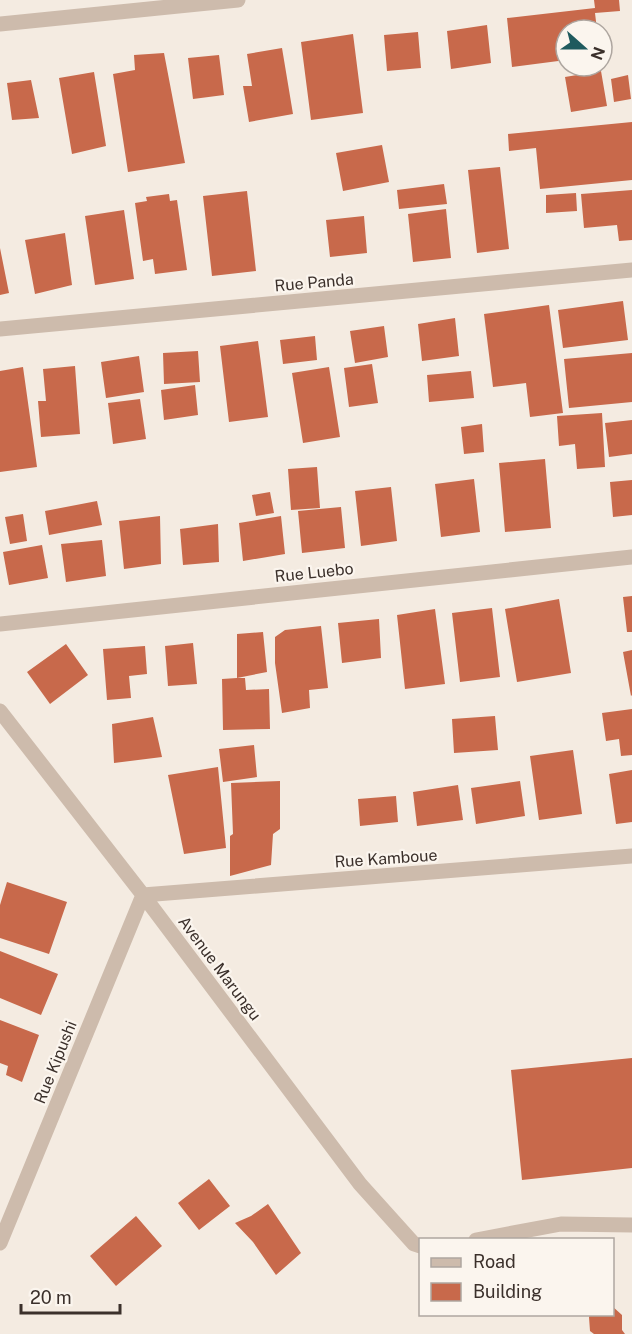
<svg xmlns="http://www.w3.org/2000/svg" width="632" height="1334" font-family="'Public Sans',sans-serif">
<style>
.building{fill:#c8694b}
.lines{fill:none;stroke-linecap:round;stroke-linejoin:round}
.minor{stroke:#cdbbac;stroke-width:15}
.labels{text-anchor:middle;stroke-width:4.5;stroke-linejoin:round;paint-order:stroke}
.street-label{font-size:16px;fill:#3b302b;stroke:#fbf5ee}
</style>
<rect width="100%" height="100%" fill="#f4ebe1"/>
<path class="building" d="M 594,0 L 619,0 L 620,11 L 595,13 L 597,30 L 566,30 L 566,60 L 512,67 L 507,18 L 595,8 Z
M 487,25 L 491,63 L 451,69 L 447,31 Z
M 418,32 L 421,68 L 387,71 L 384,35 Z
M 353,34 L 363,113 L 311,120 L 301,42 Z
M 282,48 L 293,114 L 249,122 L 243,86 L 252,86 L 247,54 Z
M 164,53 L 185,163 L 128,172 L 113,74 L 135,70 L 134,55 Z
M 219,55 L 224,95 L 193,99 L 188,58 Z
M 601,71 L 607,106 L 571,112 L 565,77 Z
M 94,72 L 106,146 L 72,154 L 59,78 Z
M 628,75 L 631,99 L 614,102 L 611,79 Z
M 31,80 L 39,118 L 12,120 L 7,83 Z
M 632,122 L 632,180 L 540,189 L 536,148 L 509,151 L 508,134 Z
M 382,145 L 389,182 L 343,191 L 336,153 Z
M 500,167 L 509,249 L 477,253 L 468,170 Z
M 444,184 L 447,204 L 399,209 L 397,190 Z
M 632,190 L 632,240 L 619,241 L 617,225 L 584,228 L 581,194 Z
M 247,191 L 256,271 L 212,276 L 203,196 Z
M 576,193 L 577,211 L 546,213 L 546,195 Z
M 169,194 L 170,201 L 177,200 L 187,270 L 155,274 L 153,259 L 143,261 L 135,203 L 147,201 L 146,197 Z
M 446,209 L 451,258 L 413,262 L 408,214 Z
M 124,210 L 134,279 L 95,285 L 85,216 Z
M 364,216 L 367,253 L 330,257 L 326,220 Z
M 65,233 L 72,285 L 35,294 L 25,240 Z
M 0,248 L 9,293 L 0,295 Z
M 623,301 L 628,340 L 563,348 L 558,310 Z
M 549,305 L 563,413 L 530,417 L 526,383 L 493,387 L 484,314 Z
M 455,318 L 459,356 L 422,361 L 418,324 Z
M 384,326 L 388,357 L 355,363 L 350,331 Z
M 315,336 L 317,360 L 283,364 L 280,340 Z
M 258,341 L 268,417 L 229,422 L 220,346 Z
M 198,351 L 200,382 L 164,384 L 163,353 Z
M 632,353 L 632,402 L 569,408 L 564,359 Z
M 139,356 L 144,392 L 106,398 L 101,362 Z
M 372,364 L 378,403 L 349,407 L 344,368 Z
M 75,366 L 80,434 L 41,437 L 38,401 L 46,401 L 43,369 Z
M 23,367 L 37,467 L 0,472 L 0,371 Z
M 329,367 L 340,437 L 303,443 L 292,373 Z
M 471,371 L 474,398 L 429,402 L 427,375 Z
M 195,385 L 198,415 L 164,420 L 161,390 Z
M 140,399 L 146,439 L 113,444 L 108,403 Z
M 602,413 L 605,467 L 577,469 L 575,444 L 559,446 L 557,416 Z
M 632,420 L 632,454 L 609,457 L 605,423 Z
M 482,424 L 484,452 L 464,454 L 461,427 Z
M 545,459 L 551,528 L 505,532 L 499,463 Z
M 317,467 L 320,508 L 291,510 L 288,469 Z
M 474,479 L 480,532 L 441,537 L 435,484 Z
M 632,480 L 632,515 L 613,517 L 610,482 Z
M 391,487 L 397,541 L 361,546 L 355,491 Z
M 270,492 L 274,513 L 256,516 L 252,495 Z
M 97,501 L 102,525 L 49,535 L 45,511 Z
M 341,507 L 345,548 L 302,553 L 298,511 Z
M 23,514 L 27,541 L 10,544 L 5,517 Z
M 160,516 L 161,564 L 124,569 L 119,521 Z
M 281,516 L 285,554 L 243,561 L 239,523 Z
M 218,524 L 219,562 L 183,565 L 180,529 Z
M 102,540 L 106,576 L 66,582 L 61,544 Z
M 42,545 L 48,578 L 9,585 L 3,552 Z
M 632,596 L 632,632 L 627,632 L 623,597 Z
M 559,599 L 571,673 L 517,682 L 505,609 Z
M 492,608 L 500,677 L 460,682 L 452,613 Z
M 435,609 L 445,684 L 405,689 L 397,615 Z
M 379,619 L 381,658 L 342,663 L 338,623 Z
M 321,626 L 328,688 L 309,690 L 310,708 L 282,713 L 275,663 L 275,637 L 285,630 Z
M 263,632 L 267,672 L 237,678 L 245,678 L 246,690 L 269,689 L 270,729 L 223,730 L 222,679 L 237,678 L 237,634 Z
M 193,643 L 197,684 L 168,686 L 165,646 Z
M 66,644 L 88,675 L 50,704 L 27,672 Z
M 145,646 L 147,674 L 129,676 L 131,698 L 107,700 L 103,649 Z
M 632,650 L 632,695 L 631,696 L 623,652 Z
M 632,709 L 632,755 L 621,756 L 619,739 L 606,741 L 602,713 Z
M 495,716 L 498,750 L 454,753 L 452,719 Z
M 153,717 L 162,757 L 114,763 L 112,724 Z
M 254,745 L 257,777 L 223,782 L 219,749 Z
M 573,750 L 582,814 L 539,820 L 530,756 Z
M 218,767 L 226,848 L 184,854 L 168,775 Z
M 632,770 L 632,822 L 616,824 L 609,774 Z
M 280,781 L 280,829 L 273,834 L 271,865 L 230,876 L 230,836 L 233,834 L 231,783 Z
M 520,781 L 525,816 L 476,824 L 471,788 Z
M 458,785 L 463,820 L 417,826 L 413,792 Z
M 396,796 L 398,822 L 360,826 L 358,799 Z
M 7,882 L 67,902 L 49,954 L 0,938 L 0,905 Z
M 0,951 L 58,974 L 41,1015 L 0,998 Z
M 0,1020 L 39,1035 L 22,1082 L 6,1075 L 8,1066 L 0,1063 Z
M 632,1058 L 632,1168 L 522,1180 L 511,1070 Z
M 209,1179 L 230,1206 L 199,1230 L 178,1203 Z
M 268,1204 L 301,1253 L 276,1275 L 253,1242 L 235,1223 L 251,1216 Z
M 136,1216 L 162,1246 L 116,1286 L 90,1256 Z
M 612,1306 L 622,1315 L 622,1330 L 625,1334 L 594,1334 L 590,1331 L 589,1317 L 591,1314 L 612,1314 Z"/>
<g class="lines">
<path class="minor" d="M 0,24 L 238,0
M 0,329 L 632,270
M 0,624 L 632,557
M 0,711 L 143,895 L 360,1184 L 414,1244 L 420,1246
M 476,1240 L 561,1224 L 632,1225
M 0,1243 L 143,895 L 632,856"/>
</g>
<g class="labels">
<g class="street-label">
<text transform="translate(314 282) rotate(-5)" y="6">Rue Panda</text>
<text transform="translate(314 572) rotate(-6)" y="6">Rue Luebo</text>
<text transform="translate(386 858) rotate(-4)" y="6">Rue Kamboue</text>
<text transform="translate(220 968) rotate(53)" y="6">Avenue Marungu</text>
<text transform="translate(55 1062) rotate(-68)" y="6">Rue Kipushi</text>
</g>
</g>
<rect x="419" y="1238" width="195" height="78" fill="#fbf5ee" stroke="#aea6a0" stroke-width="1.5"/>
<rect x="431" y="1258" width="30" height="9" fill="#cdbbac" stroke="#aea6a0" stroke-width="1.5"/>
<text x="473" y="1268" font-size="18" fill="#3b302b">Road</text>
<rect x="431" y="1283" width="30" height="18" fill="#c8694b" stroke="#aea6a0" stroke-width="1.5"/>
<text x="473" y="1298" font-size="18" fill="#3b302b">Building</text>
<g transform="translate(584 48) rotate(111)"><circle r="28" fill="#fbf5ee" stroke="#aea6a0" stroke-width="1.5"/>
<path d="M0-4.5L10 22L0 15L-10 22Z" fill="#1f5a5e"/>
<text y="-9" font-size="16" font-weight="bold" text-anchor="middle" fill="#3b302b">N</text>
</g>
<path d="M21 1304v9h99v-9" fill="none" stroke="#3b302b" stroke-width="3"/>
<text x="30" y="1304" font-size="18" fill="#3b302b" stroke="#fbf5ee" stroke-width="4.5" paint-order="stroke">20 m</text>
</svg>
